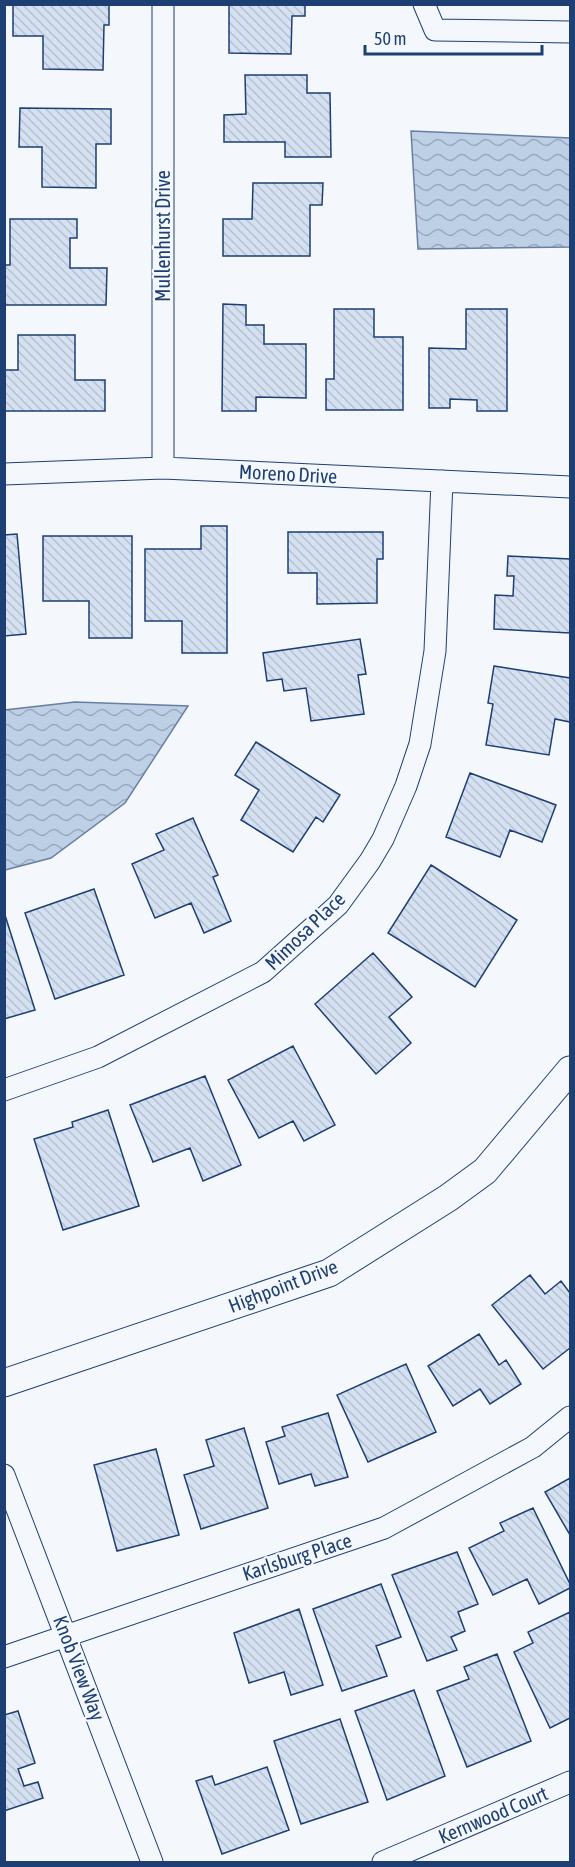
<svg xmlns="http://www.w3.org/2000/svg" width="575" height="1867" font-family="'Asap Condensed',sans-serif">
<style>
.water{fill:url(#water-waves);stroke:#687fa3;stroke-width:1.5}
.building{fill:url(#building-back-hatch);stroke:#1d3f73;stroke-width:1.5}
.lines{fill:none;stroke-linecap:round;stroke-linejoin:round}
.minor-casing{stroke:#1d3f73;stroke-width:23}
.tertiary-casing{stroke:#1d3f73;stroke-width:29}
.minor{stroke:#f4f7fb;stroke-width:21}
.tertiary{stroke:#f4f7fb;stroke-width:27}
.labels{text-anchor:middle;stroke-width:4.5;stroke-linejoin:round;paint-order:stroke}
.street-label{font-size:20px;fill:#1d3f73;stroke:#f4f7fb}
</style>
<defs>
<pattern id="water-waves" width="16" height="10" patternUnits="userSpaceOnUse" patternTransform="scale(1.5)"><rect width="16" height="10" fill="#bed0e5"/><path d="M0 5q4-4 8 0t8 0" fill="none" stroke="#9aaabe"/></pattern>
<pattern id="building-back-hatch" width="6" height="6" patternUnits="userSpaceOnUse" patternTransform="scale(1.5)"><rect width="6" height="6" fill="#d5e0f0"/><path d="M-1 5l2 2M0 0l6 6M5-1l2 2" fill="none" stroke="#b6c1d1"/></pattern>
</defs>
<rect width="100%" height="100%" fill="#f4f7fb"/>
<path class="water" d="M 411,131 L 570,138 L 570,247 L 418,249 Z
M 75,702 L 188,706 L 125,803 L 51,858 L 5,870 L 5,710 Z"/>
<path class="building" d="M 13,4 L 109,4 L 109,25 L 104,25 L 103,70 L 43,69 L 43,36 L 13,36 Z
M 229,4 L 323,4 L 305,5 L 305,16 L 292,16 L 291,54 L 229,53 Z
M 245,75 L 307,75 L 307,93 L 330,93 L 331,157 L 285,157 L 285,142 L 224,142 L 224,115 L 246,114 Z
M 20,108 L 111,109 L 111,144 L 96,144 L 96,188 L 42,187 L 42,147 L 19,147 Z
M 253,183 L 323,183 L 322,205 L 310,205 L 310,256 L 223,256 L 223,219 L 252,219 Z
M 10,219 L 77,219 L 77,238 L 70,238 L 70,268 L 107,268 L 106,305 L 4,305 L 4,265 L 10,265 Z
M 223,304 L 246,305 L 246,325 L 264,325 L 264,344 L 306,344 L 306,398 L 256,397 L 256,411 L 222,411 Z
M 334,309 L 374,309 L 374,337 L 403,337 L 403,410 L 326,410 L 326,379 L 334,379 Z
M 466,309 L 507,309 L 507,411 L 477,411 L 477,400 L 450,399 L 450,408 L 429,408 L 429,348 L 466,349 Z
M 18,335 L 75,335 L 75,380 L 105,380 L 105,411 L 4,411 L 4,370 L 18,370 Z
M 201,526 L 227,526 L 227,653 L 182,653 L 182,621 L 145,621 L 145,549 L 201,549 Z
M 288,532 L 383,532 L 383,559 L 377,559 L 377,603 L 317,604 L 317,573 L 288,573 Z
M 17,534 L 26,634 L 4,636 L 4,535 Z
M 43,536 L 132,536 L 132,638 L 89,638 L 89,601 L 43,601 Z
M 508,556 L 570,559 L 570,633 L 494,629 L 495,595 L 513,596 L 514,576 L 507,576 Z
M 360,639 L 366,674 L 358,675 L 364,714 L 311,721 L 306,688 L 284,691 L 282,679 L 267,681 L 263,653 Z
M 494,666 L 570,678 L 570,722 L 555,719 L 549,755 L 486,745 L 493,704 L 488,703 Z
M 256,742 L 340,795 L 323,822 L 316,817 L 293,852 L 241,820 L 259,790 L 235,775 Z
M 470,773 L 556,805 L 542,842 L 510,830 L 500,857 L 446,837 Z
M 193,818 L 218,875 L 213,877 L 231,921 L 204,933 L 191,903 L 155,918 L 132,864 L 164,850 L 156,834 Z
M 431,865 L 517,920 L 475,987 L 388,933 Z
M 94,889 L 124,975 L 55,999 L 25,913 Z
M 4,912 L 35,1010 L 4,1019 Z
M 373,953 L 412,997 L 389,1017 L 411,1043 L 376,1074 L 315,1004 Z
M 293,1046 L 335,1125 L 304,1141 L 293,1121 L 259,1138 L 228,1080 Z
M 205,1076 L 241,1165 L 203,1181 L 190,1148 L 153,1162 L 130,1105 Z
M 108,1110 L 139,1206 L 63,1230 L 34,1139 L 73,1127 L 72,1122 Z
M 530,1275 L 545,1294 L 561,1281 L 570,1293 L 570,1348 L 543,1369 L 492,1305 Z
M 479,1334 L 499,1365 L 506,1360 L 521,1384 L 490,1404 L 480,1389 L 453,1406 L 428,1366 Z
M 406,1364 L 436,1432 L 368,1462 L 337,1395 Z
M 328,1413 L 348,1477 L 315,1486 L 311,1474 L 279,1484 L 266,1442 L 285,1436 L 282,1427 Z
M 244,1428 L 268,1508 L 201,1529 L 184,1475 L 214,1466 L 206,1440 Z
M 156,1449 L 179,1535 L 117,1551 L 94,1465 Z
M 570,1478 L 570,1535 L 545,1492 Z
M 533,1508 L 570,1584 L 570,1588 L 539,1604 L 527,1579 L 493,1595 L 469,1548 L 504,1531 L 500,1523 Z
M 457,1552 L 478,1604 L 458,1612 L 465,1631 L 451,1637 L 457,1650 L 427,1661 L 392,1575 Z
M 381,1584 L 401,1637 L 376,1646 L 387,1676 L 342,1691 L 313,1609 Z
M 299,1609 L 323,1685 L 291,1695 L 284,1672 L 249,1683 L 234,1633 Z
M 570,1612 L 570,1718 L 550,1728 L 514,1652 L 533,1643 L 528,1632 Z
M 497,1654 L 531,1741 L 467,1767 L 437,1691 L 469,1679 L 464,1667 Z
M 414,1690 L 445,1776 L 387,1800 L 355,1711 Z
M 18,1711 L 35,1763 L 18,1769 L 24,1786 L 38,1782 L 43,1798 L 4,1811 L 4,1715 Z
M 340,1719 L 368,1802 L 301,1824 L 274,1741 Z
M 267,1767 L 289,1830 L 222,1854 L 196,1781 L 212,1776 L 215,1785 Z"/>
<g class="lines">
<g class="minor-casing">
<path id="minor" d="M 163,4 L 163,468
M 424,4 L 435,30 L 570,32
M 4,474 L 163,468 L 570,487
M 4,1090 L 98,1057 L 263,972 L 338,905 L 370,861 L 383,839 L 406,786 L 420,744 L 435,651 L 442,481
M 4,1475 L 152,1862
M 4,1657 L 384,1528 L 533,1447 L 570,1417
M 383,1862 L 570,1782"/>
</g>
<g class="tertiary-casing">
<path id="tertiary" d="M 4,1383 L 329,1273 L 448,1198 L 485,1171 L 570,1070"/>
</g>
<use href="#minor" class="minor"/>
<use href="#tertiary" class="tertiary"/>
</g>
<g class="labels">
<g class="street-label">
<text transform="translate(163 236) rotate(-90)" y="7">Mullenhurst Drive</text>
<text transform="translate(288 474) rotate(3)" y="7">Moreno Drive</text>
<text transform="translate(305 931) rotate(-44)" y="7">Mimosa Place</text>
<text transform="translate(283 1286) rotate(-21)" y="7">Highpoint Drive</text>
<text transform="translate(297 1557) rotate(-18)" y="7">Karlsburg Place</text>
<text transform="translate(79 1668) rotate(69)" y="7">Knob View Way</text>
<text transform="translate(493 1815) rotate(-23)" y="7">Kernwood Court</text>
</g>
</g>
<rect width="575" height="1867" fill="none" stroke="#1d3f73" stroke-width="12"/>
<path d="M365 45v9h177v-9" fill="none" stroke="#1d3f73" stroke-width="3"/>
<text x="374" y="45" font-size="18" fill="#1d3f73" stroke="#f4f7fb" stroke-width="4.5" paint-order="stroke">50 m</text>
</svg>
